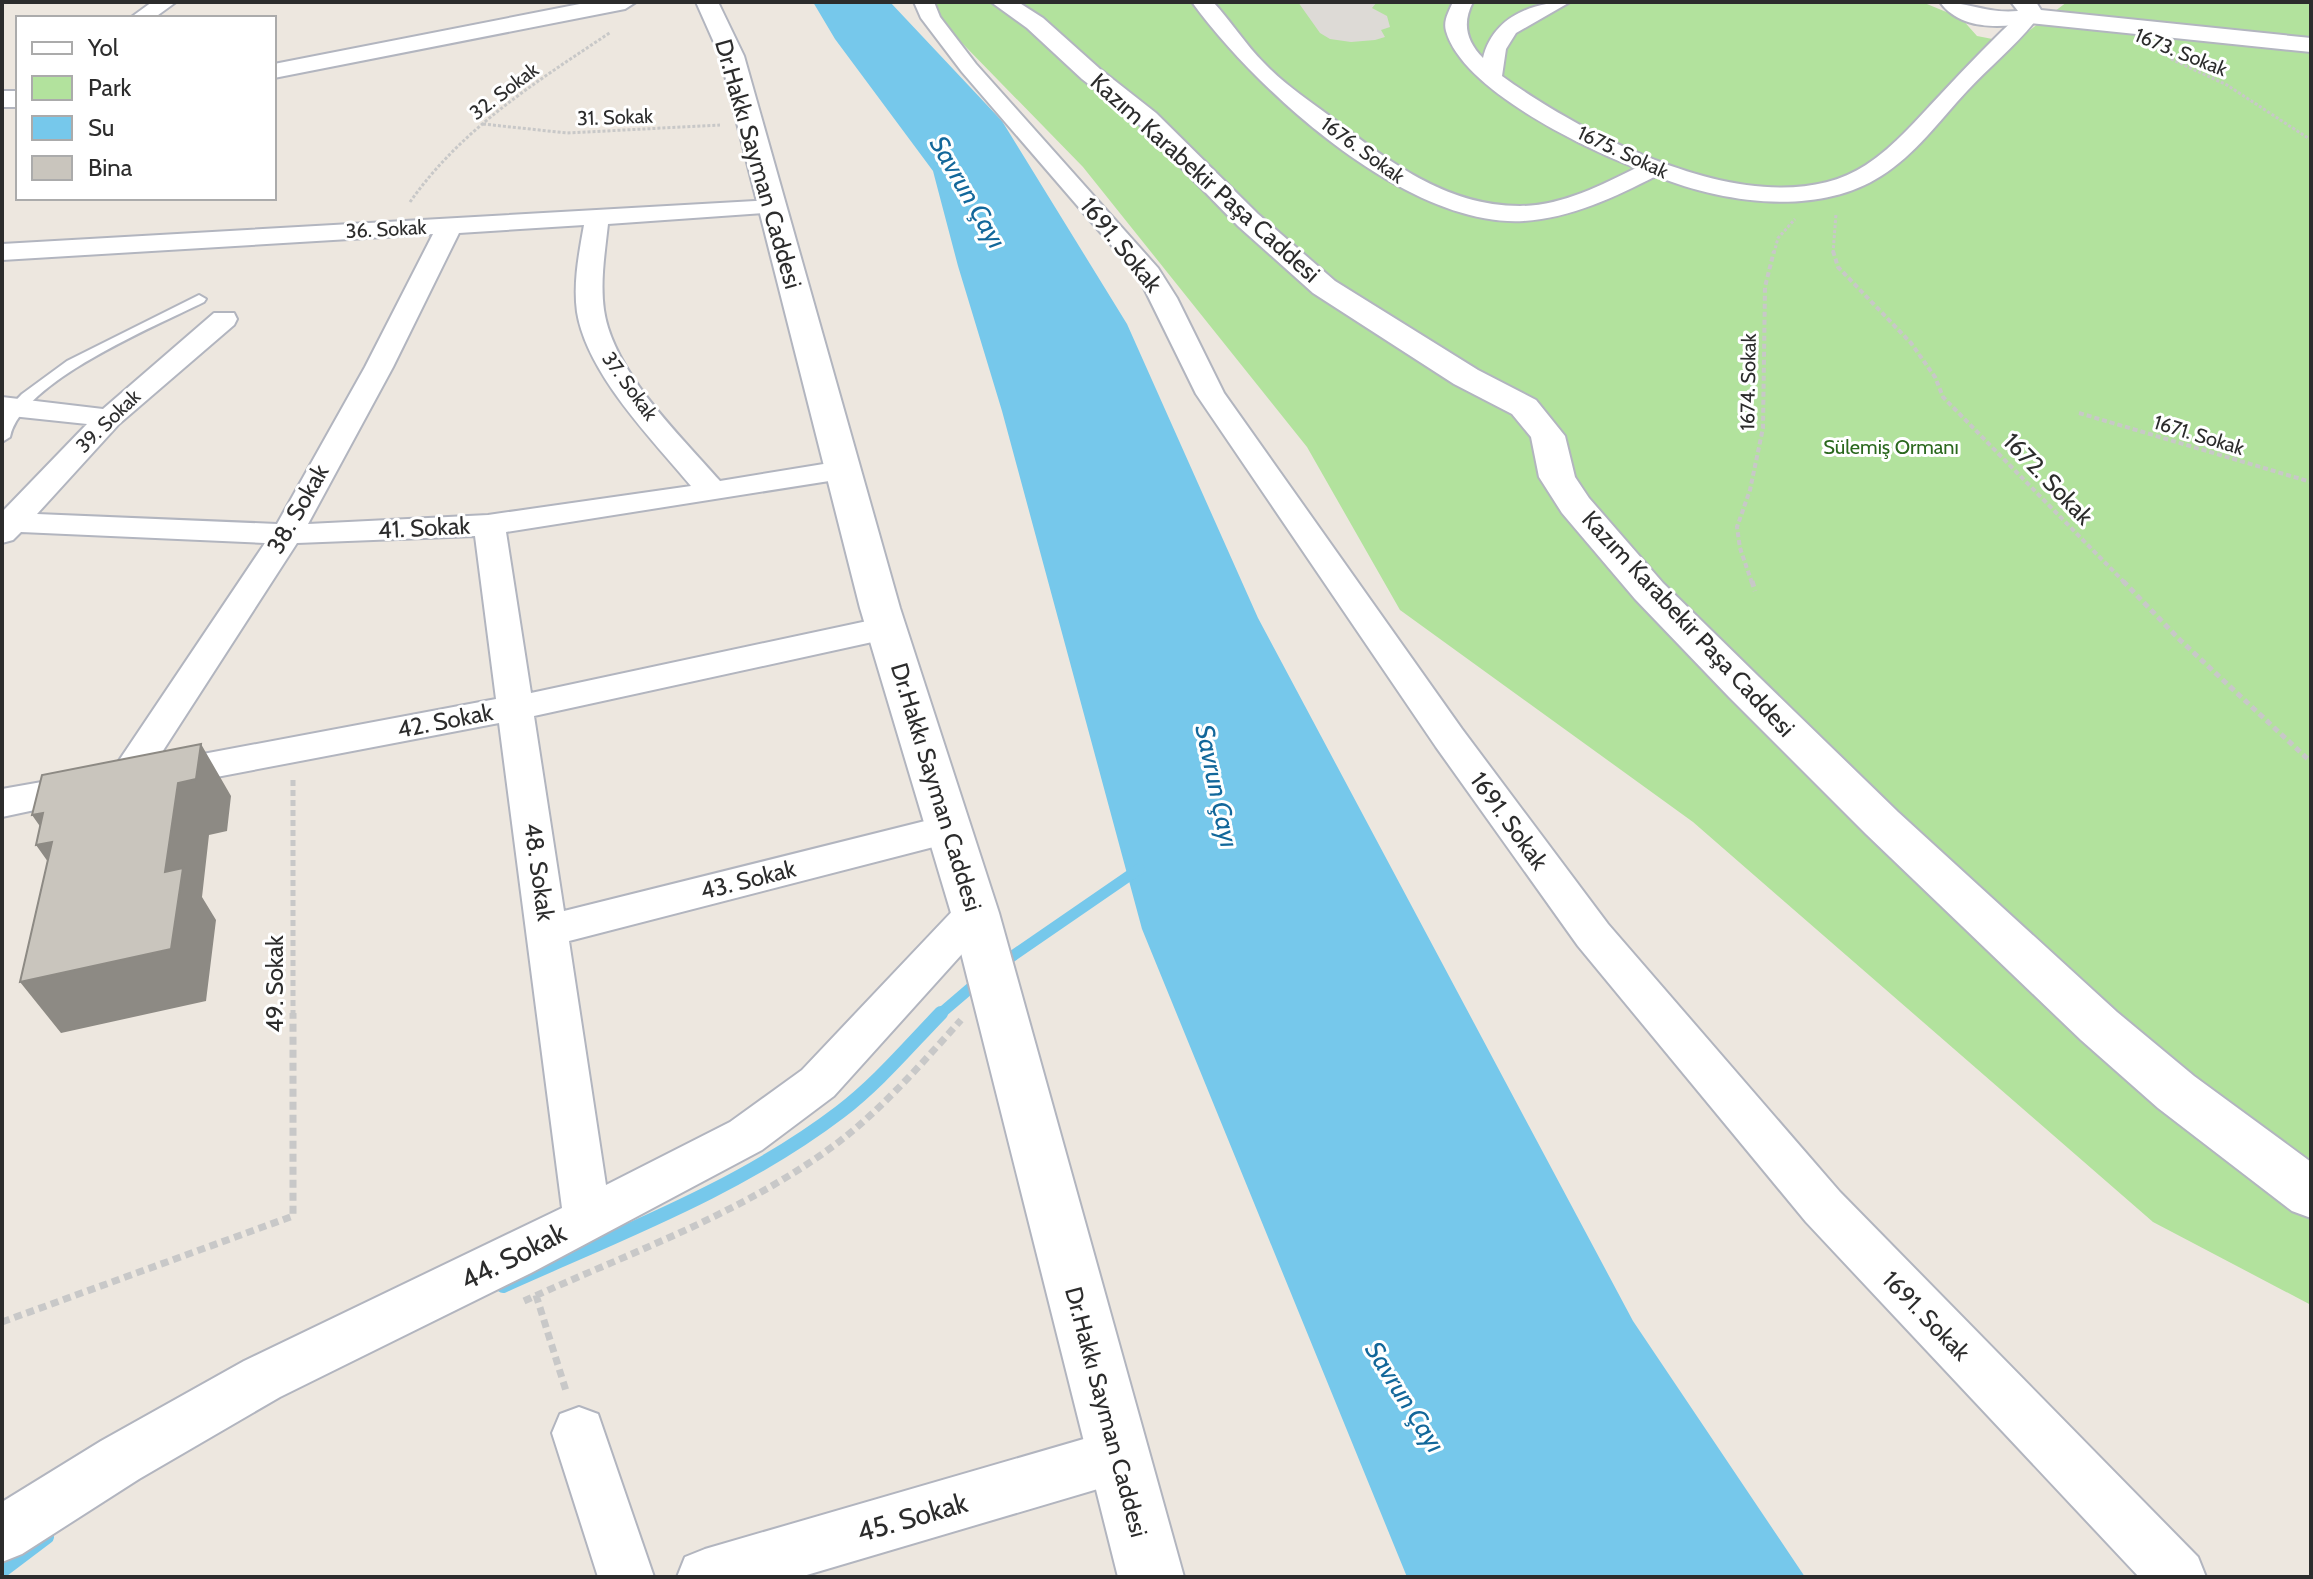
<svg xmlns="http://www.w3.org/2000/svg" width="2313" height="1579" font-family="Cabin,sans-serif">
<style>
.green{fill:#b2e29d}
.plaza{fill:#dddad6}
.water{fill:#76c8eb}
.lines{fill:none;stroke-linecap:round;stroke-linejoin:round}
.stream-far1{stroke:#76c8eb;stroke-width:11}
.stream{stroke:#76c8eb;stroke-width:14}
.service-casing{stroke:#b2b5bf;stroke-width:4}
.minor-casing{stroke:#b2b5bf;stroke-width:4}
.tertiary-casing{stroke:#b2b5bf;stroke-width:4}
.path-far3{stroke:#c8c8c8;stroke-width:3;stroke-dasharray:3 2;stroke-linecap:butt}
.path-far2{stroke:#c8c8c8;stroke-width:4;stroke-dasharray:5 3;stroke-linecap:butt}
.path-far1{stroke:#c8c8c8;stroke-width:5;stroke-dasharray:6 4;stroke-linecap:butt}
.path{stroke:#c8c8c8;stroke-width:7;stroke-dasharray:8 5;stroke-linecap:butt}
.service{fill:#fff;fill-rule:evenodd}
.minor{fill:#fff;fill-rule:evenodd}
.tertiary{fill:#fff;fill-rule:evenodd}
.shaded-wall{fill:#8d8a84}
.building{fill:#c9c5bd;stroke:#8d8a84;stroke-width:2}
.labels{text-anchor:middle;stroke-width:6;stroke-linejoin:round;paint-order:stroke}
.far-street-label{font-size:20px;fill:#2c2c2c;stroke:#fff}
.far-park-label{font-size:20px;fill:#2a681d;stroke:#fff}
.street-label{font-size:24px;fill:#2c2c2c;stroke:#fff}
.water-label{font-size:26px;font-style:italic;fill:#12679a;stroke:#fff}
.near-street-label{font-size:28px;fill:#2c2c2c;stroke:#fff}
</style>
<rect width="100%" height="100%" fill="#ede7df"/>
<path class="green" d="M 928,2 L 1922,2 L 1961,18 L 1977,36 L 2013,43 L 2067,2 L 2311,2 L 2311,1305 L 2153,1222 L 1693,822 L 1400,610 L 1307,447 L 1083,167 L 961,42 Z"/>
<path class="plaza" d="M 1298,2 L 1377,2 L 1372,8 L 1387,16 L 1390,27 L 1381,30 L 1385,37 L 1375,40 L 1351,42 L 1330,39 L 1320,33 Z"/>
<path class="water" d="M 813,2 L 890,2 L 1002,121 L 1127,324 L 1258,618 L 1633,1321 L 1805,1577 L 1407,1577 L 1142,929 L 1002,411 L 958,266 L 933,171 L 835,39 Z"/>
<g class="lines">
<path class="stream-far1" d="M 1001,964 L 1139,869
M 939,1015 L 981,979"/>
<path class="stream" d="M 503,1286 C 618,1234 739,1189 840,1112 C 878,1083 908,1047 941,1013
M 2,1571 L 47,1537"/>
<g class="service-casing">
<path id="service" d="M 199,295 L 206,299 L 204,302 C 154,327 22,381 10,437 L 2,442 L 2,415 L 22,394 L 67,361 Z"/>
</g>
<g class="minor-casing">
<path id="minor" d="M 152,2 L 176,2 L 154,18 L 130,18 Z
M 914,2 L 934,2 L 940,17 L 976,64 L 1158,268 L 1177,298 L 1224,393 L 1462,729 L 1608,924 L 1840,1192 L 2198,1557 L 2206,1577 L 2139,1577 L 1806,1222 L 1578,946 L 1436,747 L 1196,394 L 1138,276 L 962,72 L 921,18 Z
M 1192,2 L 1213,2 C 1231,21 1245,44 1264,63 C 1284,84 1308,100 1331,117 C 1387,160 1445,206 1520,206 C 1561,206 1600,186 1636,168 C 1582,147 1462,89 1446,31 C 1443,21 1449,11 1453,2 L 1473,2 C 1462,23 1466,41 1483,58 C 1493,17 1532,2 1570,2 L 1516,33 L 1506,49 L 1502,76 C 1586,137 1765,231 1866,165 C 1895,146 1917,119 1941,94 C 1967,66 1994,38 2022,12 L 2029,10 L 2039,16 C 2019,43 1990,66 1967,91 C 1940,120 1915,155 1881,176 C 1817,217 1723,203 1656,176 C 1615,197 1571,218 1524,221 C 1407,228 1257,91 1192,2 Z
M 771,200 L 780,202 L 783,207 L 780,212 L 608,224 C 605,252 600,281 604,310 C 613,372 680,435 720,481 L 842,461 L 853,464 L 857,470 L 853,476 L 842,479 L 506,532 L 531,693 L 886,617 L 898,620 L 903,628 L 898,636 L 886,639 L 534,716 L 564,911 L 949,815 L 963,819 L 968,829 L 963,839 L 949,843 L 569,941 L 606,1185 L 730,1122 L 802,1070 L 961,902 L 975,897 L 989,902 L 995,913 L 989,924 L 834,1096 L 762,1150 L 531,1273 L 280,1397 L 139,1479 L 22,1554 L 2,1562 L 2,1502 L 101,1441 L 244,1361 L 562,1208 L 499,723 L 164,787 L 151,783 L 147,776 L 138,789 L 125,793 L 112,789 L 106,780 L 112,771 L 265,543 L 21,532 L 13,540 L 2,543 L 2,512 L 87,424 L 2,415 L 2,397 L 103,409 L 214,313 L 234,313 L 237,319 L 234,325 L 119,424 L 37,514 L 277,524 L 365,367 L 433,234 L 2,260 L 2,244 ZM 584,225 C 579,253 573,283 577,312 C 587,374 652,439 691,486 L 488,515 L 308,524 L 393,367 L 459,233 ZM 475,536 L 496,699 L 155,763 L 297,543 Z
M 87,774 L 100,778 L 106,787 L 100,796 L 2,817 L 2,789 Z
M 579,1407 L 598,1414 L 654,1577 L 598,1577 L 552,1433 L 560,1414 Z
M 1118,1429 L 1137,1437 L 1145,1456 L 1137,1475 L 1118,1483 L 800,1577 L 677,1577 L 685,1557 L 705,1549 Z"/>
</g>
<g class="tertiary-casing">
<path id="tertiary" d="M 590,2 L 636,2 L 625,9 L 274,78 L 274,64 Z
M 696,2 L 718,2 L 744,56 L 900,608 L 999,913 L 1184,1577 L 1118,1577 L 951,913 L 860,608 L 720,56 Z
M 991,2 L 1018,2 L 1043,18 L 1100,69 L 1156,113 L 1258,214 L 1335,281 L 1478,370 L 1536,400 L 1565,436 L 1575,477 L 1589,498 L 1663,583 L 1759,677 L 1898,812 L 2117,1012 L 2194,1076 L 2311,1162 L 2311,1218 L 2292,1211 L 2158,1108 L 2081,1040 L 1866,834 L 1729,697 L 1635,599 L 1562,513 L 1539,477 L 1531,437 L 1512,414 L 1454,384 L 1313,293 L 1238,226 L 1138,123 L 1082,79 L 1027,28 Z
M 1940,2 C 1969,2 1987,14 2018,11 L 2011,2 L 2036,2 L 2041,10 L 2311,38 L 2311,52 L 2029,23 C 1999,28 1960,30 1940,2 Z
M 2,91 L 18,91 L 18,107 L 2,107 Z"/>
</g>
<path class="path-far3" d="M 2171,59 L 2227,85 L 2311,140
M 483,124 L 567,133 L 720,125
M 410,202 C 462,128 536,82 611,32
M 1774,253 L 1778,238 L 1795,219
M 1833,253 L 1836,214"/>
<path class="path-far2" d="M 1833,251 L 1838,267 L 1911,343 L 1935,377 L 1943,397 L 2125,583
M 2079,413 L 2311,482
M 1752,583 L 1740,548 L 1737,527 L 1750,490 L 1763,428 L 1765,287 L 1774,251"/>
<path class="path-far1" d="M 1752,581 L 1755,591
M 2123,581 L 2180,640 L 2311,762
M 293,780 L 293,1015"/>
<path class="path" d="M 536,1295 L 567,1394
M 524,1301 C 631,1252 745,1213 840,1141 C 885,1106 923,1062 961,1020
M 2,1322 L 293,1216 L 293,1013"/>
<use href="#service" class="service"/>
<use href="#minor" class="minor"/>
<use href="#tertiary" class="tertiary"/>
</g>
<path class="shaded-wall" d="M 201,744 L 231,796 L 227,831 L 209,835 L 202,897 L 216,920 L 206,1001 L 61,1033 L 20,982 L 178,783 Z
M 43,813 L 73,897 L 36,845 L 51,842 L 32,815 Z"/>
<path class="building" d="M 201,744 L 196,779 L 178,783 L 165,872 L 183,868 L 171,949 L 20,982 L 52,842 L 36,845 L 43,813 L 32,815 L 42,775 Z"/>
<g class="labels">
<g class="far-street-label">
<text transform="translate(2181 52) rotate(22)" y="7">1673. Sokak</text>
<text transform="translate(504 91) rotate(-37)" y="7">32. Sokak</text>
<text transform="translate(615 117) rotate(-2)" y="7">31. Sokak</text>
<text transform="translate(1363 150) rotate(36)" y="7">1676. Sokak</text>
<text transform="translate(1623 152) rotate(25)" y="7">1675. Sokak</text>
<text transform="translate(386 229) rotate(-3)" y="7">36. Sokak</text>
<text transform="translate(1748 382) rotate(-89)" y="7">1674. Sokak</text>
<text transform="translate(630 386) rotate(54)" y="7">37. Sokak</text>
<text transform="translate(108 421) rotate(-44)" y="7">39. Sokak</text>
<text transform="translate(2199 435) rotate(17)" y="7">1671. Sokak</text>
</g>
<g class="far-park-label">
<text x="1891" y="454">Sülemiş Ormanı</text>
</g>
<g class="street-label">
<text transform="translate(758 164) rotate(74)" y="8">Dr.Hakkı Sayman Caddesi</text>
<text transform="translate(1205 178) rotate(42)" y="8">Kazım Karabekir Paşa Caddesi</text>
<text transform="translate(1121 245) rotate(51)" y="8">1691. Sokak</text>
<text transform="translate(2048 479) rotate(46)" y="8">1672. Sokak</text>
<text transform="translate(298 509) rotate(-60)" y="8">38. Sokak</text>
<text transform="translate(424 528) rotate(-3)" y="8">41. Sokak</text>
<text transform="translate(1688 624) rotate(47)" y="8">Kazım Karabekir Paşa Caddesi</text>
<text transform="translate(445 721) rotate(-11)" y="8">42. Sokak</text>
<text transform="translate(936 787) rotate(73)" y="8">Dr.Hakkı Sayman Caddesi</text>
<text transform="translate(1509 821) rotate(54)" y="8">1691. Sokak</text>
<text transform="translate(539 872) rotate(82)" y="8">48. Sokak</text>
<text transform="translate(748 880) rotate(-14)" y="8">43. Sokak</text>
<text transform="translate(275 984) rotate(-90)" y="8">49. Sokak</text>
<text transform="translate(1926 1316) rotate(46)" y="8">1691. Sokak</text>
<text transform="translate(1106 1412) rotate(75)" y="8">Dr.Hakkı Sayman Caddesi</text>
</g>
<g class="water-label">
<text transform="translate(968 192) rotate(60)" y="9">Savrun Çayı</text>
<text transform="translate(1217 786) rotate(78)" y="9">Savrun Çayı</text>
<text transform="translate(1405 1397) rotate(58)" y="9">Savrun Çayı</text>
</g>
<g class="near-street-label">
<text transform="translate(513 1256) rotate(-27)" y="10">44. Sokak</text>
<text transform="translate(912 1517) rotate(-16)" y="10">45. Sokak</text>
</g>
</g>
<rect width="2313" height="1579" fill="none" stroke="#2c2c2c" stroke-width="8"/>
<rect x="16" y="16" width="260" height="184" fill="#ffffff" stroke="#ababab" stroke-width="2"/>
<rect x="32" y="42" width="40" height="12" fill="#ffffff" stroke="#ababab" stroke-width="2"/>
<text x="88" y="56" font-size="24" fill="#2c2c2c">Yol</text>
<rect x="32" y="76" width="40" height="24" fill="#b2e29d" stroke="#ababab" stroke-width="2"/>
<text x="88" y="96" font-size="24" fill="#2c2c2c">Park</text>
<rect x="32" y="116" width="40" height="24" fill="#76c8eb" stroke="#ababab" stroke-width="2"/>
<text x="88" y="136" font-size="24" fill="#2c2c2c">Su</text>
<rect x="32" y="156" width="40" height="24" fill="#c9c5bd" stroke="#ababab" stroke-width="2"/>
<text x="88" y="176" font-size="24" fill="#2c2c2c">Bina</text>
</svg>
